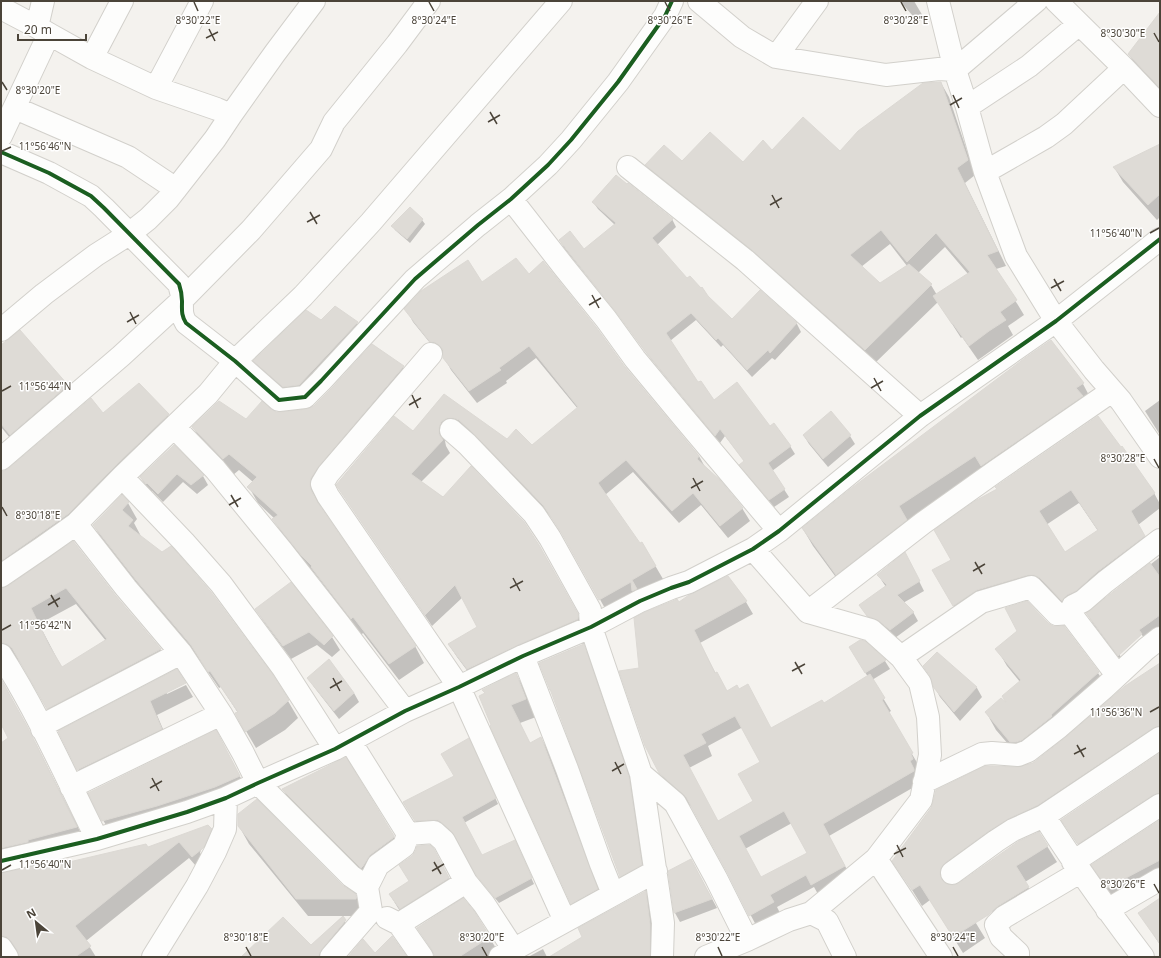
<svg xmlns="http://www.w3.org/2000/svg" width="1161" height="958" font-family="'Noto Sans',sans-serif">
<style>
.shadow{fill:#0003;fill-rule:evenodd}
.building{fill:#dedbd6;stroke:#dcd9d4;fill-rule:evenodd}
.lines{fill:none;stroke-linecap:round;stroke-linejoin:round}
.street-casing{stroke:#d2d0cb;stroke-width:24}
.street{stroke:#fdfdfc;stroke-width:22}
.cycleway-casing{stroke:#fff;stroke-width:6}
.cycleway{stroke:#1b5e20;stroke-width:4}
.ticks{fill:none;stroke:#4b4439;stroke-width:1.5}
.ticks-label{font-size:10px;text-anchor:middle;fill:#4b4439;stroke:#fff;stroke-width:3;stroke-linejoin:round;paint-order:stroke}
</style>
<rect width="100%" height="100%" fill="#f4f2ee"/>
<path class="shadow" d="M 900,1 L 914,1 L 924,18 L 918,22 Z
M 1160,16 L 1160,93 L 1138,70 L 1129,54 Z
M 941,83 L 949,97 L 975,175 L 965,183 L 1006,266 L 996,269 L 1024,315 L 1008,326 L 1013,335 L 978,360 L 962,337 L 961,338 L 938,302 L 874,364 L 655,179 L 646,165 L 682,162 L 743,163 L 772,151 L 840,153 ZM 890,244 L 907,266 L 880,284 L 861,267 ZM 945,247 L 968,274 L 937,295 L 931,285 L 918,273 Z
M 1160,145 L 1160,217 L 1157,220 L 1123,182 L 1114,167 Z
M 593,202 L 672,219 L 676,227 L 657,245 L 687,279 L 708,297 L 732,321 L 760,291 L 797,324 L 801,332 L 775,360 L 772,358 L 752,377 L 723,345 L 721,347 L 696,320 L 670,341 L 698,384 L 713,402 L 770,427 L 790,446 L 795,454 L 772,471 L 789,497 L 774,507 L 745,472 L 741,465 L 745,462 L 725,436 L 720,443 L 651,359 L 622,319 L 564,248 L 560,240 L 584,250 L 615,225 L 598,209 Z
M 410,208 L 422,220 L 425,224 L 410,243 L 395,230 L 393,226 Z
M 529,275 L 625,368 L 699,456 L 705,467 L 742,508 L 750,521 L 728,538 L 701,505 L 679,523 L 633,472 L 605,495 L 639,544 L 642,543 L 663,579 L 607,612 L 568,542 L 552,518 L 484,447 L 448,435 L 445,441 L 446,446 L 450,453 L 421,482 L 444,498 L 546,558 L 584,627 L 475,681 L 457,657 L 449,645 L 478,627 L 463,597 L 432,626 L 345,497 L 413,432 L 444,395 L 507,440 L 532,446 L 578,409 L 536,358 L 506,381 L 507,383 L 477,403 L 451,370 L 444,357 L 444,355 L 439,354 L 413,322 L 406,309 L 482,283 Z
M 335,307 L 357,323 L 365,336 L 292,400 L 262,374 L 255,361 L 321,322 Z
M 1051,341 L 1083,384 L 1092,401 L 846,591 L 813,546 L 803,529 Z
M 373,345 L 403,367 L 413,383 L 319,501 L 320,507 L 415,646 L 424,663 L 399,680 L 363,633 L 361,635 L 319,579 L 283,536 L 274,520 L 275,519 L 258,503 L 249,487 L 253,482 L 239,470 L 233,475 L 203,444 L 193,427 L 246,420 L 275,413 L 307,410 L 314,407 Z
M 1,346 L 67,386 L 75,399 L 18,448 L 1,427 Z
M 139,384 L 168,415 L 177,431 L 1,584 L 1,472 L 3,472 L 103,415 Z
M 1160,400 L 1160,435 L 1145,411 Z
M 831,413 L 850,436 L 855,444 L 828,467 L 809,444 L 804,436 Z
M 174,446 L 203,476 L 208,485 L 197,494 L 183,482 L 163,502 L 152,491 L 151,492 L 146,486 L 141,478 Z
M 1121,448 L 1154,493 L 1160,504 L 1160,508 L 1138,525 L 1152,550 L 1070,614 L 1048,591 L 961,619 L 934,571 L 952,560 ZM 1079,503 L 1098,531 L 1064,553 L 1046,525 Z
M 128,503 L 137,519 L 134,523 L 142,538 L 288,701 L 298,718 L 285,730 L 256,748 L 236,714 L 238,713 L 221,687 L 219,688 L 201,662 L 147,597 L 103,542 L 94,525 Z
M 73,542 L 115,596 L 161,650 L 170,666 L 57,725 L 22,665 L 18,660 L 11,659 L 1,663 L 1,589 L 8,587 ZM 76,604 L 106,641 L 62,668 L 39,624 Z
M 1160,557 L 1160,635 L 1149,644 L 1134,625 L 1119,654 L 1126,665 L 1125,666 L 1094,625 L 1087,614 Z
M 910,563 L 924,591 L 903,603 L 913,612 L 918,621 L 895,638 L 873,625 L 861,606 L 886,587 L 878,575 Z
M 728,577 L 746,602 L 753,614 L 700,643 L 716,674 L 727,692 L 771,729 L 824,704 L 868,677 L 855,656 L 885,661 L 890,669 L 872,680 L 891,711 L 888,713 L 919,766 L 921,783 L 829,836 L 852,879 L 819,896 L 814,887 L 777,907 L 781,915 L 757,927 L 694,809 L 667,785 L 660,772 L 640,669 L 679,603 ZM 743,727 L 762,762 L 754,802 L 718,822 L 689,768 L 712,756 L 708,746 ZM 792,823 L 808,853 L 761,878 L 745,849 Z
M 256,609 L 332,637 L 340,650 L 332,657 L 317,645 L 291,659 L 264,622 Z
M 1048,624 L 1053,627 L 1064,627 L 1098,673 L 1109,690 L 1021,759 L 996,730 L 986,712 L 1009,706 L 1020,682 L 1007,666 L 997,649 Z
M 583,645 L 593,663 L 638,796 L 651,882 L 631,894 L 620,876 Z
M 937,653 L 977,688 L 982,697 L 960,721 L 940,697 L 935,688 Z
M 516,674 L 526,692 L 536,717 L 520,723 L 530,744 L 541,738 L 551,756 L 607,907 L 582,921 L 572,903 L 486,694 Z
M 309,678 L 354,693 L 359,702 L 339,719 L 314,687 Z
M 1,682 L 37,746 L 86,843 L 1,869 L 1,745 L 9,739 L 1,721 Z
M 186,685 L 193,697 L 157,715 L 169,743 L 86,783 L 59,732 L 166,692 L 167,694 Z
M 1160,713 L 1160,745 L 953,879 L 949,886 L 954,886 L 1047,846 L 1057,862 L 1025,882 L 1038,904 L 1004,925 L 986,904 L 971,915 L 985,938 L 963,953 L 930,900 L 922,906 L 894,861 L 1018,768 L 1033,763 Z
M 471,745 L 498,804 L 464,823 L 481,856 L 517,847 L 534,884 L 499,903 L 481,881 L 457,837 L 447,828 L 442,825 L 419,826 L 404,803 L 455,776 Z
M 225,749 L 249,793 L 113,837 L 103,820 Z
M 1160,754 L 1160,808 L 1086,857 L 1062,820 Z
M 283,789 L 393,836 L 401,849 L 369,880 L 290,802 Z
M 1160,821 L 1160,877 L 1116,901 L 1100,879 L 1093,865 Z
M 239,826 L 342,886 L 355,895 L 365,913 L 366,916 L 308,916 L 249,844 Z
M 211,829 L 220,846 L 202,873 L 189,858 L 86,941 L 96,957 L 20,957 L 16,953 L 1,956 L 1,874 L 34,867 L 36,871 L 147,848 ZM 202,847 L 205,847 L 201,854 L 200,853 Z
M 441,863 L 456,891 L 408,922 L 398,908 L 390,895 L 410,881 Z
M 696,869 L 717,908 L 680,922 L 675,913 L 670,872 Z
M 645,892 L 654,908 L 659,957 L 551,957 L 584,938 Z
M 1160,899 L 1160,945 L 1140,913 Z
M 342,917 L 355,938 L 339,957 L 243,957 L 311,947 Z
M 418,928 L 489,937 L 499,953 L 493,957 L 436,957 Z
M 543,949 L 547,957 L 528,957 Z"/>
<path class="building" d="M 1160,12 L 1160,88 L 1128,54 Z
M 941,82 L 968,160 L 957,168 L 998,251 L 987,255 L 1017,300 L 1000,312 L 1006,320 L 989,331 L 969,346 L 953,324 L 952,324 L 933,296 L 970,272 L 936,233 L 907,262 L 881,230 L 850,255 L 880,283 L 909,264 L 932,284 L 865,350 L 753,251 L 645,165 L 664,145 L 682,161 L 710,132 L 743,162 L 763,140 L 772,150 L 803,117 L 840,151 L 858,131 L 923,83 Z
M 1160,144 L 1160,194 L 1148,205 L 1113,167 Z
M 616,175 L 627,184 L 628,183 L 673,219 L 652,238 L 687,278 L 690,276 L 701,288 L 702,287 L 708,296 L 732,319 L 760,290 L 797,323 L 770,353 L 768,350 L 747,370 L 718,338 L 716,340 L 691,313 L 666,333 L 698,382 L 701,381 L 714,400 L 737,382 L 770,426 L 774,423 L 791,446 L 768,463 L 785,489 L 769,500 L 739,465 L 744,461 L 720,429 L 715,436 L 645,351 L 616,312 L 559,240 L 570,231 L 584,249 L 616,223 L 592,202 Z
M 410,207 L 423,219 L 407,239 L 391,226 Z
M 516,258 L 529,274 L 543,261 L 596,327 L 625,367 L 699,456 L 697,459 L 720,480 L 743,508 L 720,526 L 693,493 L 672,511 L 626,460 L 598,483 L 640,543 L 642,542 L 656,566 L 632,580 L 637,589 L 632,591 L 631,582 L 599,600 L 561,532 L 543,505 L 475,435 L 459,420 L 453,418 L 447,418 L 441,422 L 439,428 L 439,434 L 443,440 L 411,474 L 443,497 L 471,466 L 524,522 L 539,545 L 578,614 L 578,619 L 518,645 L 467,669 L 448,644 L 477,627 L 455,585 L 425,615 L 336,485 L 394,416 L 413,431 L 444,394 L 507,439 L 516,429 L 532,445 L 578,407 L 529,346 L 499,368 L 501,370 L 469,391 L 443,358 L 443,350 L 439,345 L 434,342 L 430,342 L 404,309 L 421,291 L 468,260 L 482,282 Z
M 335,306 L 358,322 L 299,385 L 283,387 L 253,361 L 306,310 L 321,320 Z
M 20,330 L 68,385 L 10,435 L 1,424 L 1,345 Z
M 1051,340 L 1084,383 L 1076,388 L 1083,396 L 981,466 L 975,456 L 899,506 L 907,520 L 836,575 L 802,528 L 849,490 L 1025,358 Z
M 372,344 L 404,366 L 319,466 L 311,478 L 310,484 L 311,490 L 318,503 L 416,646 L 389,664 L 353,617 L 351,619 L 311,567 L 312,566 L 301,555 L 272,519 L 278,515 L 247,487 L 257,477 L 229,454 L 223,459 L 192,427 L 219,401 L 246,419 L 262,401 L 271,409 L 276,412 L 280,412 L 307,409 L 314,406 L 330,390 Z
M 139,383 L 169,414 L 113,468 L 68,514 L 1,561 L 1,471 L 4,471 L 9,468 L 91,398 L 103,413 Z
M 831,411 L 851,435 L 823,459 L 803,435 Z
M 1098,416 L 1121,447 L 1122,446 L 1155,493 L 1131,511 L 1145,536 L 1097,572 L 1076,591 L 1067,595 L 1062,601 L 1040,578 L 1034,575 L 1028,575 L 977,590 L 953,606 L 932,570 L 951,560 L 934,530 L 975,501 L 997,489 L 995,487 ZM 1071,490 L 1098,530 L 1065,552 L 1039,511 Z
M 174,445 L 204,475 L 191,485 L 177,474 L 158,494 L 147,483 L 146,484 L 140,477 Z
M 122,495 L 129,502 L 122,510 L 133,520 L 128,526 L 162,552 L 171,546 L 175,550 L 211,592 L 273,675 L 289,700 L 275,713 L 245,732 L 235,713 L 238,712 L 210,671 L 208,672 L 191,645 L 136,580 L 93,525 Z
M 73,541 L 116,596 L 161,649 L 47,709 L 12,648 L 7,644 L 1,643 L 1,588 L 8,586 ZM 66,588 L 107,639 L 62,667 L 49,645 L 31,608 Z
M 905,552 L 920,581 L 897,595 L 914,612 L 890,630 L 879,621 L 867,616 L 859,605 L 887,585 L 877,575 Z
M 1150,563 L 1160,577 L 1160,615 L 1139,630 L 1142,634 L 1118,656 L 1086,613 Z
M 728,576 L 747,601 L 694,630 L 715,673 L 717,672 L 727,691 L 737,685 L 739,689 L 748,684 L 771,728 L 822,700 L 824,703 L 870,674 L 885,698 L 882,700 L 913,753 L 911,754 L 913,759 L 910,761 L 914,769 L 914,771 L 823,824 L 845,866 L 811,885 L 806,875 L 770,895 L 774,902 L 749,916 L 727,872 L 686,797 L 659,773 L 645,746 L 619,671 L 639,668 L 634,618 L 645,612 L 675,600 L 677,599 L 679,602 L 689,595 ZM 735,716 L 760,762 L 738,774 L 753,801 L 718,821 L 683,755 L 706,743 L 701,734 ZM 784,811 L 807,853 L 761,877 L 739,836 Z
M 291,582 L 333,636 L 324,645 L 309,632 L 283,646 L 255,609 Z
M 1027,601 L 1048,623 L 1053,626 L 1064,626 L 1099,672 L 1051,715 L 1052,716 L 1051,717 L 1022,740 L 1016,742 L 1010,742 L 985,712 L 1001,698 L 1006,702 L 1002,696 L 1021,680 L 995,649 L 1017,631 L 1005,608 Z
M 860,640 L 865,641 L 886,660 L 865,673 L 849,647 Z
M 584,644 L 629,777 L 642,865 L 620,877 L 550,689 L 550,690 L 539,663 Z
M 937,652 L 977,687 L 954,712 L 934,688 L 930,676 L 923,666 Z
M 329,659 L 354,693 L 334,711 L 307,678 Z
M 1160,663 L 1160,726 L 1153,728 L 1038,805 L 1008,819 L 989,831 L 945,863 L 941,868 L 940,874 L 942,880 L 947,884 L 954,885 L 959,883 L 1019,841 L 1039,832 L 1048,846 L 1016,866 L 1029,887 L 998,906 L 988,915 L 953,937 L 920,885 L 912,890 L 892,861 L 931,808 L 933,802 L 936,790 L 985,766 L 992,766 L 1017,767 L 1033,763 L 1067,736 L 1125,686 Z
M 177,669 L 186,683 L 150,701 L 162,729 L 77,770 L 58,731 Z
M 516,673 L 526,699 L 511,705 L 530,743 L 541,737 L 598,889 L 571,904 L 490,726 L 491,725 L 479,696 L 485,693 L 482,690 Z
M 1,679 L 28,728 L 77,827 L 28,840 L 28,842 L 1,848 L 1,743 L 8,738 L 1,724 Z
M 216,730 L 240,776 L 215,787 L 157,806 L 102,821 L 88,793 Z
M 469,738 L 496,798 L 462,817 L 482,855 L 515,840 L 532,878 L 495,898 L 476,875 L 452,832 L 442,823 L 438,820 L 415,821 L 403,802 L 454,776 L 441,754 Z
M 1160,753 L 1160,793 L 1153,795 L 1078,844 L 1077,843 L 1061,820 Z
M 346,757 L 394,836 L 393,838 L 370,855 L 363,866 L 361,868 L 282,789 Z
M 257,799 L 342,885 L 356,894 L 356,899 L 296,899 L 238,826 L 238,814 Z
M 1160,820 L 1160,860 L 1107,888 L 1091,865 Z
M 208,825 L 212,829 L 204,847 L 202,849 L 192,857 L 179,842 L 75,926 L 91,946 L 75,957 L 19,957 L 17,950 L 11,941 L 7,937 L 1,936 L 1,873 L 34,866 L 35,870 L 146,844 L 148,847 Z
M 430,845 L 434,849 L 449,878 L 400,909 L 389,894 L 409,881 L 399,865 L 412,856 L 416,850 L 417,846 Z
M 691,859 L 712,899 L 674,913 L 668,871 Z
M 646,891 L 650,924 L 650,957 L 549,957 L 582,937 L 578,928 Z
M 463,898 L 474,911 L 490,937 L 459,957 L 435,957 L 432,950 L 417,928 Z
M 1160,898 L 1160,944 L 1138,913 Z
M 343,916 L 346,920 L 322,949 L 319,954 L 319,957 L 241,957 L 283,917 L 311,945 Z
M 392,936 L 407,957 L 348,957 L 363,939 L 375,953 Z"/>
<g class="lines">
<g class="street-casing">
<path id="street" d="M 43,1 L 37,27 L 49,34 L 92,58 L 156,88 L 217,109 L 231,115
M 699,1 L 742,37 L 776,57 L 886,75 L 939,69 L 955,70 L 967,107 L 985,172 L 1016,256 L 1056,321 L 1094,370 L 1121,401 L 1160,457
M 938,1 L 955,70 L 1036,1
M 1056,1 L 1124,68 L 1160,106
M 1,8 L 37,27
M 776,57 L 817,1
M 92,58 L 122,1
M 156,88 L 202,1
M 967,107 L 1029,66 L 1079,24
M 15,108 L 128,157 L 176,189
M 1,136 L 49,34
M 1,152 L 49,173 L 91,196 L 104,208 L 179,284 C 181,290 182,295 182,301 C 182,310 181,315 186,323 L 235,361 L 279,400 L 305,397 L 321,381 L 415,279 L 478,225 L 511,199 L 548,165 L 571,140 L 618,82 L 665,16 L 672,1
M 628,167 L 745,260 L 920,416
M 985,172 L 1046,137 L 1064,124 L 1124,68
M 511,199 L 564,267 L 606,319 L 635,359 L 683,417 L 779,531
M 1,330 L 44,294 L 96,255 L 129,234 L 148,219 L 168,199 L 215,139 L 231,115 L 275,53 L 314,1
M 431,354 L 328,474 L 322,484 L 328,496 L 459,687 L 565,921
M 174,427 L 215,469 L 282,551 L 340,625 L 405,711
M 451,430 L 467,444 L 534,514 L 550,538 L 590,610 L 591,627 L 641,774 L 663,923 L 662,957
M 1,459 L 121,356 L 182,300 L 251,230 L 321,149 L 334,122 L 397,44 L 429,1
M 122,477 L 184,542 L 221,584 L 283,668 L 335,749
M 76,524 L 126,588 L 181,653 L 221,714 L 243,753 L 258,783 L 351,876 L 367,887
M 753,549 L 808,612 L 871,630 L 901,657 L 920,683 L 928,717 L 930,755 L 921,800 L 876,859 L 811,913
M 1,576 L 42,548 L 76,524 L 122,477 L 208,394 L 235,361 L 303,296 L 371,222 L 561,1
M 808,612 L 923,523 L 996,471 L 1112,391
M 1070,613 L 1073,606 L 1083,601 L 1105,582 L 1160,540
M 1070,613 L 1117,675
M 1,655 C 38,713 66,777 97,839
M 523,656 L 567,769 L 601,864 L 613,894
M 901,657 L 981,602 L 1031,587 L 1057,614 L 1070,613
M 42,729 L 45,724 L 181,653
M 350,741 L 408,834 L 404,846 L 378,865 L 367,887 L 371,911
M 641,774 L 675,803 L 716,878 L 747,940
M 924,782 L 982,754 L 992,753 L 1018,755 L 1028,751 L 1059,727 L 1104,688 L 1146,649 L 1160,638
M 71,787 L 221,714
M 1044,816 C 1075,865 1108,911 1143,957
M 408,834 L 434,832 L 444,841 L 466,882 L 484,904 L 514,950
M 876,859 L 941,957
M 1,861 L 97,839 L 187,812 L 226,798 L 258,783 L 335,749 L 405,711 L 459,687 L 523,656 L 591,627 L 640,601 L 671,588 L 689,582 L 753,549 L 779,531 L 920,416 L 1056,321 L 1160,239
M 1073,862 L 1160,805
M 952,873 L 996,841 L 1013,830 L 1044,816 L 1160,738
M 1107,910 L 1160,879
M 387,918 L 399,924 L 422,957
M 399,924 L 466,882
M 1,948 L 7,957
M 153,957 L 197,886 L 215,852 L 225,829 L 226,798
M 331,957 L 371,911
M 500,957 L 656,871
M 706,957 L 747,940 L 789,920 L 811,913 L 827,921 L 845,957
M 1018,957 L 1018,953 L 1001,937 L 996,925 L 1004,917 L 1080,872"/>
</g>
<use href="#street" class="street"/>
<g class="cycleway-casing">
<path id="cycleway" d="M 1,152 L 49,173 L 91,196 L 104,208 L 179,284 C 181,290 182,295 182,301 C 182,310 181,315 186,323 L 235,361 L 279,400 L 305,397 L 321,381 L 415,279 L 478,225 L 511,199 L 548,165 L 571,140 L 618,82 L 665,16 L 672,1
M 1,861 L 97,839 L 187,812 L 226,798 L 258,783 L 335,749 L 405,711 L 459,687 L 523,656 L 591,627 L 640,601 L 671,588 L 689,582 L 753,549 L 779,531 L 920,416 L 1056,321 L 1160,239"/>
</g>
<use href="#cycleway" class="cycleway"/>
</g>
<path class="ticks" d="M 194,2 L 198,11M 429,2 L 434,11M 665,2 L 670,11M 901,2 L 906,11M 209,29 L 215,41M 1154,33 L 1159,42M 206,38 L 218,32M 2,82 L 7,90M 953,95 L 959,108M 950,105 L 962,98M 490,112 L 497,124M 488,122 L 500,115M 2,151 L 11,147M 772,195 L 779,208M 770,205 L 782,198M 310,212 L 317,224M 307,222 L 320,215M 1150,233 L 1159,228M 1054,279 L 1061,291M 1051,288 L 1064,281M 592,295 L 599,308M 589,305 L 601,298M 130,312 L 136,324M 127,322 L 139,315M 874,378 L 881,391M 871,388 L 883,381M 2,391 L 11,386M 412,395 L 418,408M 409,405 L 421,398M 1154,459 L 1159,468M 693,478 L 700,491M 691,488 L 703,481M 231,495 L 238,507M 229,505 L 241,498M 2,507 L 7,516M 975,562 L 982,574M 973,571 L 985,564M 513,578 L 520,591M 510,588 L 523,581M 51,595 L 58,607M 48,605 L 60,598M 2,630 L 11,625M 795,662 L 802,674M 792,671 L 805,664M 333,678 L 340,691M 330,688 L 342,681M 1150,712 L 1159,707M 1077,745 L 1084,757M 1074,754 L 1086,748M 615,762 L 621,774M 612,771 L 624,764M 152,778 L 159,791M 150,788 L 162,781M 897,845 L 903,857M 894,854 L 906,848M 434,862 L 441,874M 2,870 L 11,865M 432,871 L 444,864M 1154,884 L 1159,893M 246,947 L 251,956M 482,947 L 487,956M 718,947 L 722,956M 953,947 L 958,956"/>
<g class="ticks-label">
<text x="198" y="24">8°30'22"E</text>
<text x="434" y="24">8°30'24"E</text>
<text x="670" y="24">8°30'26"E</text>
<text x="906" y="24">8°30'28"E</text>
<text x="1123" y="37">8°30'30"E</text>
<text x="38" y="94">8°30'20"E</text>
<text x="45" y="150">11°56'46"N</text>
<text x="1116" y="237">11°56'40"N</text>
<text x="45" y="390">11°56'44"N</text>
<text x="1123" y="462">8°30'28"E</text>
<text x="38" y="519">8°30'18"E</text>
<text x="45" y="629">11°56'42"N</text>
<text x="1116" y="716">11°56'36"N</text>
<text x="45" y="868">11°56'40"N</text>
<text x="1123" y="888">8°30'26"E</text>
<text x="246" y="941">8°30'18"E</text>
<text x="482" y="941">8°30'20"E</text>
<text x="718" y="941">8°30'22"E</text>
<text x="953" y="941">8°30'24"E</text>
</g>
<rect width="1161" height="958" fill="none" stroke="#4b4439" stroke-width="4"/>
<g transform="translate(36 922) rotate(331)" stroke="#ffffff" stroke-width="3" paint-order="stroke">
<path d="M0-3L7 15L0 10L-7 15Z" fill="#4b4439"/>
<text y="-6" font-size="11" font-weight="bold" text-anchor="middle" fill="#4b4439">N</text>
</g>
<path d="M18 34v6h68v-6" fill="none" stroke="#4b4439" stroke-width="2"/>
<text x="24" y="34" font-size="12" fill="#4b4439" stroke="#ffffff" stroke-width="3" paint-order="stroke">20 m</text>
</svg>
